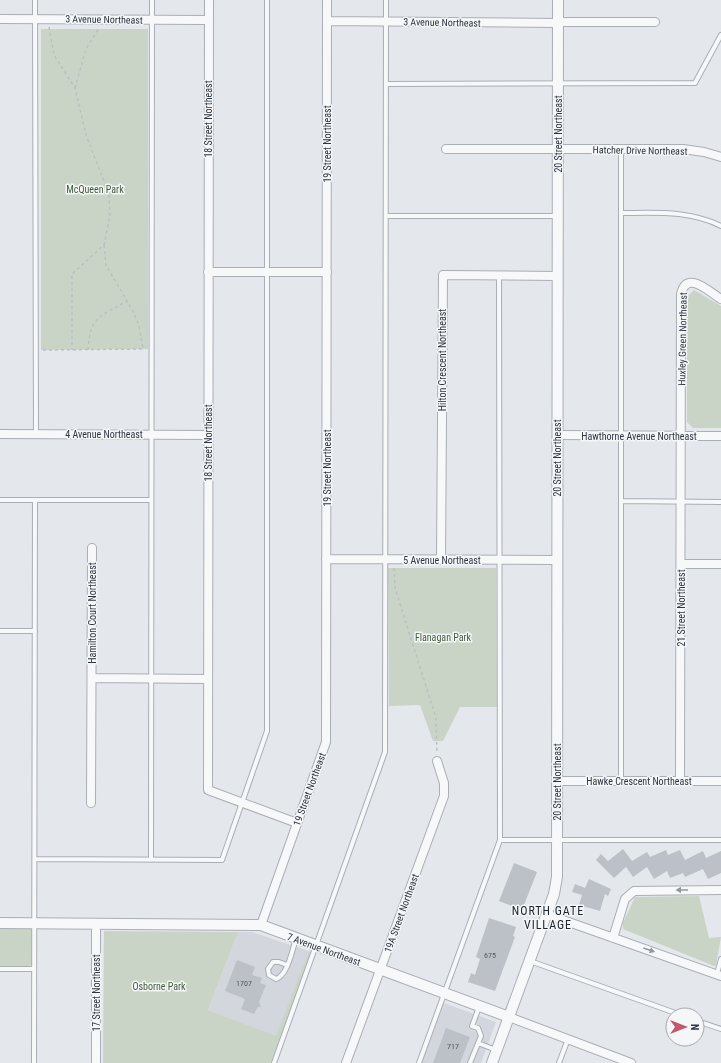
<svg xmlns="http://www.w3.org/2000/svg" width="721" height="1063" font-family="'Roboto Condensed',sans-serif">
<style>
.built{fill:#d3d6dc}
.green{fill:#cad4c6}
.building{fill:#bcc1c7}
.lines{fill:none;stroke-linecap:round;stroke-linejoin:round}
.service-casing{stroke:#aaaeb5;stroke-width:6}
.minor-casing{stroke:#aaaeb5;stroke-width:10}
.tertiary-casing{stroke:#aaaeb5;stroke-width:12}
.path{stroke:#bbbec2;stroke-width:1.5;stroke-dasharray:3 3;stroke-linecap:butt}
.service{stroke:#f7f8f9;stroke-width:4}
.minor{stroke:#f7f8f9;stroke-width:8}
.tertiary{stroke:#f7f8f9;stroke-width:10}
.oneway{fill:#92979d}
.labels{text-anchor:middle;stroke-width:3;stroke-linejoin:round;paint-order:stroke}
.number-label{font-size:8px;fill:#525962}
.street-label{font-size:10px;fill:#2e3641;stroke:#f4f6f8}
.park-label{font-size:10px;fill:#445c3c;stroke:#f4f6f8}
.quarter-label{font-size:12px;letter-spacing:1px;fill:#202732;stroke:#f4f6f8}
</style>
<rect width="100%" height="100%" fill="#e4e7eb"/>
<path class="built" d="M 238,932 L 252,932 L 309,951 L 277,1037 L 208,1010 Z
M 441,1002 L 496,1022 L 481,1063 L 419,1063 Z"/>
<path class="green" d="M 41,29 L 148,29 L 148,349 L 41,350 Z
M 694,290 L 721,306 L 721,428 L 693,428 L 687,422 L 687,297 Z
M 388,568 L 496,568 L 497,707 L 460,707 L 443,741 L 433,741 L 420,705 L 389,706 Z
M 699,896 L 709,938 L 721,937 L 716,965 L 714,966 L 623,929 L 623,923 L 635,897 Z
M 32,927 L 32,964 L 28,967 L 0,967 L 0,928 Z
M 104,931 L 238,932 L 208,1010 L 276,1036 L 309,951 L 313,953 L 271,1063 L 103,1063 Z"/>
<path class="building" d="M 623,849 L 632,861 L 647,852 L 650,857 L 666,850 L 668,855 L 680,850 L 685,860 L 703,851 L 706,858 L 721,851 L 721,873 L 708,879 L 703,869 L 685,877 L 683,873 L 670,878 L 667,871 L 654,879 L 647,867 L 633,877 L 626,867 L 614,878 L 596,860 L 601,854 L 608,861 Z
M 514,863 L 537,872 L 522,910 L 499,901 Z
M 589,879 L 611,889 L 608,896 L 605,894 L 600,911 L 579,905 L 582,895 L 572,892 L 575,884 L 585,888 Z
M 489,918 L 516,927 L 513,936 L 515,937 L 495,991 L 468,982 L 471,973 L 475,975 L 480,959 L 476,957 Z
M 237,960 L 255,967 L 252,975 L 262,978 L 260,983 L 266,985 L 259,1002 L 261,1006 L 257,1008 L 254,1014 L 241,1009 L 245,999 L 225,991 Z
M 446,1028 L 470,1037 L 460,1063 L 433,1063 Z"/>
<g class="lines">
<g class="service-casing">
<path id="service" d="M 35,0 L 36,434
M 386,84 L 695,83 L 721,35
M 621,213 C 656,213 689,210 721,226
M 386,216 L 557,216
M 0,500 L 151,500
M 621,501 L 721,502
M 0,631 L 35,631
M 621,781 L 621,149
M 500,840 L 721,840
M 35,859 L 222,860 L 267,731 L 267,0
M 151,860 L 152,0
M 530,961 L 681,1015
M 287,965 L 279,962 L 273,962 L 268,969 L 269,975 L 276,979 C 288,975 292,950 296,939
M 0,969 L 34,969
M 717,974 L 721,959
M 697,1021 L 721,1029
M 478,1043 L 496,1050
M 34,1063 L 35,500
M 274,1063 L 385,752 L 386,0
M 419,1063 L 500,840 L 499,276
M 470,1063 L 481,1036 L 478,1028 L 472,1026 L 479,1007
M 559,1063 L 568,1039"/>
</g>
<g class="minor-casing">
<path id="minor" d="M 209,0 L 208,790 L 297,823
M 0,19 L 208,20
M 327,21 L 558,23
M 558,22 L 655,22
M 446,149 L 683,149 L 704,152 L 721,157
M 208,272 L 327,272
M 0,434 L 208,435
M 557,435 L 721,436
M 326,559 L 557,560
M 441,559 L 443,275 L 558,276
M 681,564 L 721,564
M 92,678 L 208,679
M 680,780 L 681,294 C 687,270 708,291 721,299
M 557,781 L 721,781
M 91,803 L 92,548
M 546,914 L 721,976
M 261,925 L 326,742 L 327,0
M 613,938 L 625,899 L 634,891 L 721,890
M 509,1017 L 631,1063
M 96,1063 L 96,924
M 346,1063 L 444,796 L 444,783 L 437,761"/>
</g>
<g class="tertiary-casing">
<path id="tertiary" d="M 0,923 L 261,925 L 509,1017
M 492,1063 L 554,894 L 557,877 L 558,0"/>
</g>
<path class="path" d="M 49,27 L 54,55 L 75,88 L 86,135 L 109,194 L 110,216 L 104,245 L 72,274 L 72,350
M 75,88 L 86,49 L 99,28
M 104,245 L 106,265 L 134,313 L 139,326 L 143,349
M 43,350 L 143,349
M 88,350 C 90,315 100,317 127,301
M 394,568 L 395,588 L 436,718 L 437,753"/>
<use href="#service" class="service"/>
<use href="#minor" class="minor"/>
<use href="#tertiary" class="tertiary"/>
</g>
<defs><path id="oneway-solid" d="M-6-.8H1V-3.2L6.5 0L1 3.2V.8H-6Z"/></defs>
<g class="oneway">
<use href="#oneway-solid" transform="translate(682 890) rotate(-180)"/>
<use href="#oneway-solid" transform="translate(649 950) rotate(19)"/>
</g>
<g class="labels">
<g class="number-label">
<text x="490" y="958">675</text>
<text x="244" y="986">1707</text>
<text x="453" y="1049">717</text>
</g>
<g class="street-label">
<text transform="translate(104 19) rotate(1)" y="4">3 Avenue Northeast</text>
<text transform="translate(442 22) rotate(1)" y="4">3 Avenue Northeast</text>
<text transform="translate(208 119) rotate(-90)" y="4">18 Street Northeast</text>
<text transform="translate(558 134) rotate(-90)" y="4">20 Street Northeast</text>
<text transform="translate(327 144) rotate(-90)" y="4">19 Street Northeast</text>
<text transform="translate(640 150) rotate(1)" y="4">Hatcher Drive Northeast</text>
<text transform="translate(682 339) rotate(-89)" y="4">Huxley Green Northeast</text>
<text transform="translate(442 360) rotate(-90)" y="4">Hilton Crescent Northeast</text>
<text x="104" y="438">4 Avenue Northeast</text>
<text x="639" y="440">Hawthorne Avenue Northeast</text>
<text transform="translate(208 443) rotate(-90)" y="4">18 Street Northeast</text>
<text transform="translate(557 458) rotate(-90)" y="4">20 Street Northeast</text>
<text transform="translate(327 468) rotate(-90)" y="4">19 Street Northeast</text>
<text x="442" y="564">5 Avenue Northeast</text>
<text transform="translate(681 608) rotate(-90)" y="4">21 Street Northeast</text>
<text transform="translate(92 613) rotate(-90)" y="4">Hamilton Court Northeast</text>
<text x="639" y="785">Hawke Crescent Northeast</text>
<text transform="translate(557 782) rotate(-90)" y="4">20 Street Northeast</text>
<text transform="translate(309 789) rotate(-70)" y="4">19 Street Northeast</text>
<text transform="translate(401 913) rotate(-70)" y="4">19A Street Northeast</text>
<text transform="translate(324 949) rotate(20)" y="4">7 Avenue Northeast</text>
<text transform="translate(96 993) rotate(-90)" y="4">17 Street Northeast</text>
</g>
<g class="park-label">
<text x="95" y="193">McQueen Park</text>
<text x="443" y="641">Flanagan Park</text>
<text x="159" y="990">Osborne Park</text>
</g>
<g class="quarter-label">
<text x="548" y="915">NORTH GATE<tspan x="548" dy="14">VILLAGE</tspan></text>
</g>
</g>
<g transform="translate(685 1027) rotate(90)"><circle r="19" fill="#f4f6f8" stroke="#a5a9af"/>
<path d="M0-3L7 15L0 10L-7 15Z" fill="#c1586d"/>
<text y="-6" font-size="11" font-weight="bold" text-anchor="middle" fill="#2e3641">N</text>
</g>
</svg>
